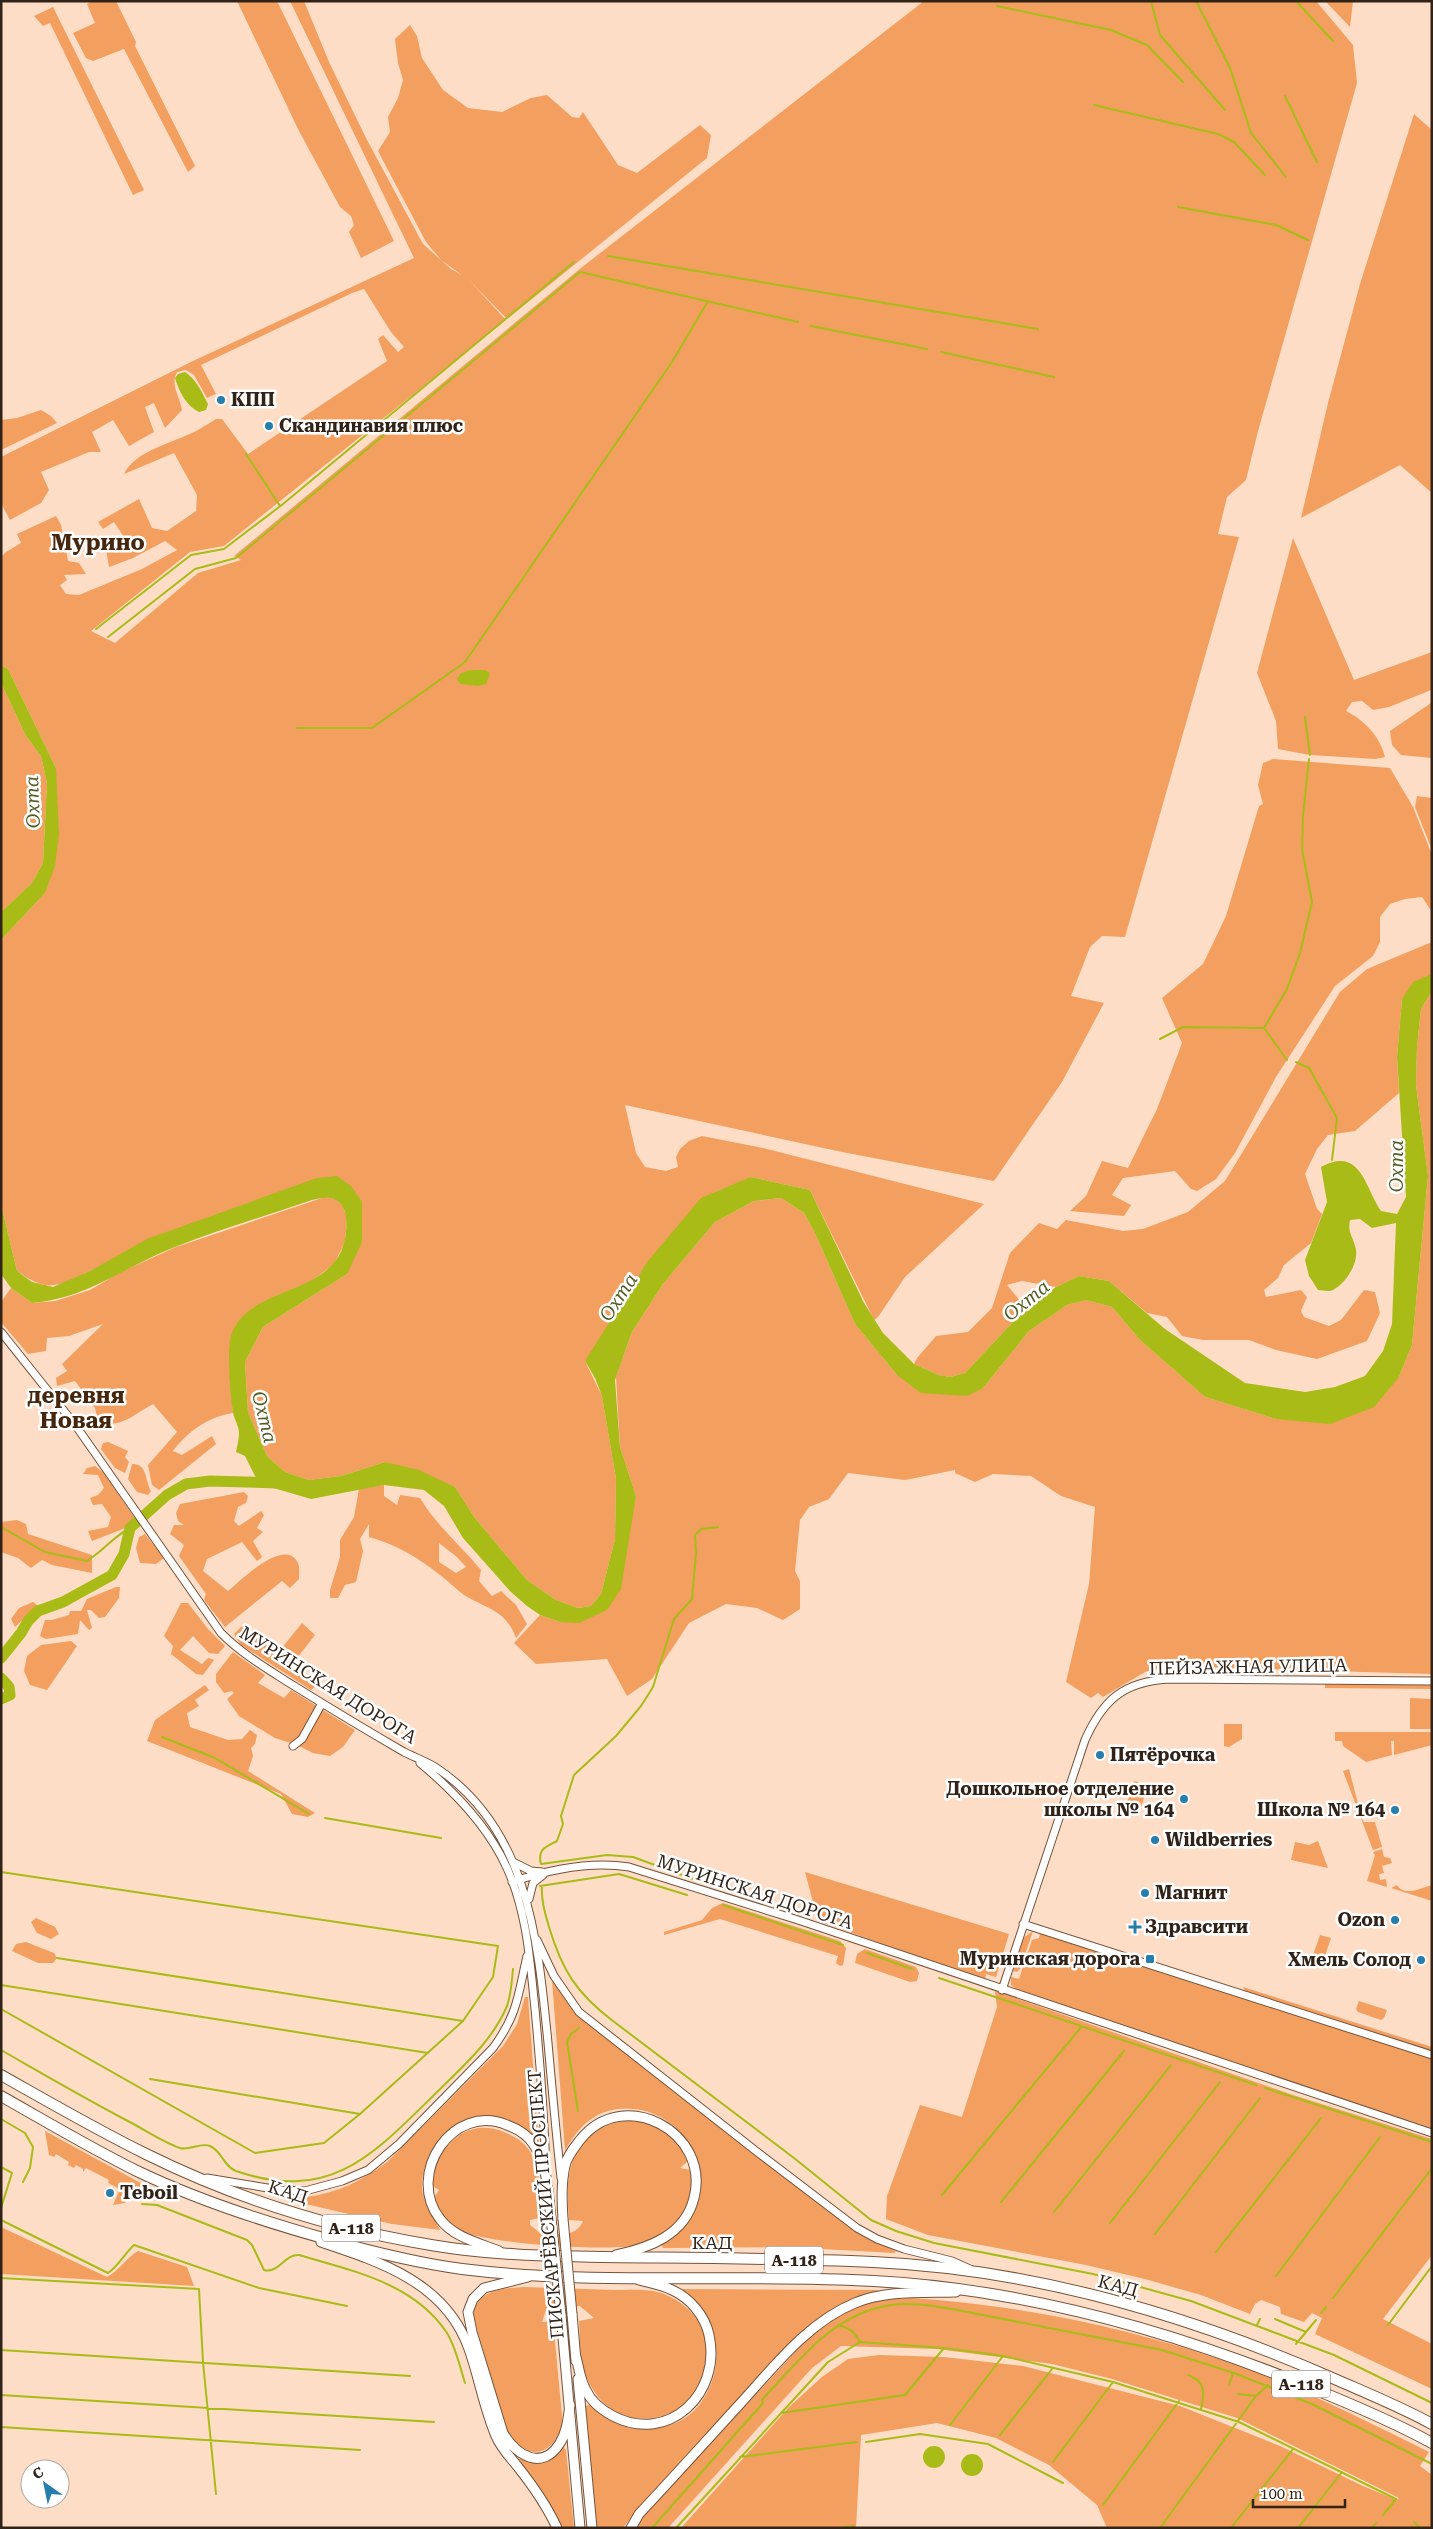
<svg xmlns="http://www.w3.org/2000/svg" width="1433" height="2529" font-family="'Roboto Serif',serif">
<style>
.green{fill:#f29f5f;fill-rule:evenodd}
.water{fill:#a8bb17}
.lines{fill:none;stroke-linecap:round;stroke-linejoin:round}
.stream{stroke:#a8bb17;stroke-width:2}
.river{stroke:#a8bb17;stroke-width:11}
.minor-casing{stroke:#75533a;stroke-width:9}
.major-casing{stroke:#75533a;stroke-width:11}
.highway-casing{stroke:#75533a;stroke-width:12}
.minor{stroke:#fff;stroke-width:7}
.major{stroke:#fff;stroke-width:9}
.highway{stroke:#fff;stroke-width:10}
.major-bridge-casing{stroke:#75533a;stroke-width:11;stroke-linecap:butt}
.major-bridge{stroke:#fff;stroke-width:9}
.poi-dot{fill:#267ead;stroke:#fff;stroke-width:2}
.labels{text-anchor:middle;stroke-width:5;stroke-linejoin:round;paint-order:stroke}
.shield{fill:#fff;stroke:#70655d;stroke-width:1}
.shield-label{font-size:16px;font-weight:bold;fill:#322318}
.poi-label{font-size:18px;font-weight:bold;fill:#322318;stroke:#fff;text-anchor:start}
.street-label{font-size:18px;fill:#322318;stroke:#fff}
.water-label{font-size:19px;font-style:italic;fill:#545d25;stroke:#fff}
.district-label{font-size:22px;font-weight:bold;fill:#46270d;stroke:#fff}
</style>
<rect width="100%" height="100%" fill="#feddc6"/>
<path class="green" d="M 92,1 L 116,1 L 136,42 L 135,46 L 195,166 L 188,172 L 124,49 L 93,61 L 86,58 L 73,33 L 95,23 L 87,4 Z
M 237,1 L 277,1 L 394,241 L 361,258 L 349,232 L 354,225 L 351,216 L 340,207 L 298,129 Z
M 290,1 L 304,1 L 329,62 L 366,138 L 423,244 L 451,269 L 462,275 L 441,260 L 426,242 L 378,151 L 390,132 L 388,117 L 398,98 L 403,80 L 398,63 L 395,39 L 410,25 L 417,36 L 422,58 L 443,90 L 468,108 L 502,112 L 531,98 L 547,95 L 572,117 L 579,118 L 583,112 L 618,165 L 637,173 L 700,125 L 711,135 L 707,158 L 507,319 L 467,278 L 506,320 L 224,546 L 190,552 L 91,631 L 115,643 L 198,573 L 241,560 L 234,556 L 581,268 L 924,1 L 1316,1 L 1353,45 L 1357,83 L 1258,431 L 1246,480 L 1227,497 L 1218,534 L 1239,537 L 1125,937 L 1102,936 L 1090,947 L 1071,996 L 1104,1003 L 1062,1082 L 994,1181 L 842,1152 L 625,1105 L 636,1153 L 645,1167 L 666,1171 L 678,1167 L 676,1157 L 680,1149 L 689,1141 L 702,1136 L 763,1148 L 984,1204 L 905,1277 L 878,1317 L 874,1320 L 810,1190 L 751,1177 L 585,1361 L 602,1396 L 616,1479 L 615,1539 L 601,1594 L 591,1606 L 578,1608 L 556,1600 L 527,1580 L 475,1518 L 455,1487 L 385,1462 L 341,1476 L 309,1480 L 285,1472 L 267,1456 L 248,1412 L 245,1362 L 263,1327 L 347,1274 L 351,1186 L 92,1270 C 58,1285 50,1295 17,1271 L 1,1204 L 1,940 L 45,893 L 56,768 L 8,669 L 1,665 L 1,557 L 6,552 L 21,543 L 17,534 L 56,516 L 61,525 L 68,561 L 79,563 L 86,574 L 64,575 L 67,580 L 60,585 L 66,594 L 79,595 L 142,569 L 177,550 L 165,541 L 133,558 L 109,567 L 106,549 L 124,537 L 114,522 L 103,529 L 98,522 L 139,499 L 152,528 L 167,531 L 196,511 L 197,495 L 174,453 L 124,474 C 134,453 165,445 185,436 C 196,432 206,425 216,419 L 222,419 L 248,454 L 387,361 L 378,339 L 383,335 L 398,352 L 404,347 L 391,332 L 364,289 L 352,293 L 201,365 L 216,394 L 207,398 L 194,375 L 186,370 L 177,372 C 170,385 180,397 182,410 L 165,428 L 154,403 L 145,407 L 154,432 L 129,446 L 113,420 L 92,432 L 101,452 L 89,452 L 41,472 L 49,490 L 41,503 L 10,520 L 1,503 L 1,457 L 193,361 L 414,258 Z
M 1326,1 L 1353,1 L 1350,27 L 1327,3 Z
M 53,7 L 144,190 L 133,195 L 50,23 L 43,26 L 34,16 Z
M 1414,114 L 1432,130 L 1432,493 L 1400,465 L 1301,518 L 1328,403 L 1360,284 Z
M 41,410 L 51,416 L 57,423 L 1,450 L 1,420 L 17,418 Z
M 1293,538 L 1354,680 L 1432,652 L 1432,758 L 1401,755 L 1392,745 L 1390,731 L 1431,703 L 1431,690 L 1389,707 L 1373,710 L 1362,701 L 1352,702 L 1346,711 C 1364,720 1380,736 1385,757 L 1375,759 L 1310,755 L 1278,749 L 1276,721 L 1257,673 Z
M 1,683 L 26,736 L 41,756 L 47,783 L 43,863 L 32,883 L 1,912 Z
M 1273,759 L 1390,768 L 1413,807 L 1432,855 L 1432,912 L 1422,897 L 1405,899 L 1390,904 L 1380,917 L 1380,942 L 1373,956 L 1335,986 L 1276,1077 L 1235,1153 L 1216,1179 L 1197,1191 L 1191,1189 L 1175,1171 L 1123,1178 L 1112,1195 L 1131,1205 L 1124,1216 L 1070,1211 L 1086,1196 L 1102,1161 L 1128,1168 L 1157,1109 L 1182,1043 L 1162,998 L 1203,964 L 1226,916 L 1259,806 L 1263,804 L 1258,785 L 1263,763 Z
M 1417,796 L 1432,798 L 1432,850 L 1415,807 Z
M 1432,942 L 1432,974 L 1402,999 L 1397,1057 L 1399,1093 L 1355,1131 L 1328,1135 L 1317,1149 L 1305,1174 L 1317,1209 L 1322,1214 L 1311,1243 L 1284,1265 L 1278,1278 L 1264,1290 L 1266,1297 L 1301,1290 L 1307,1297 L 1301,1311 L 1304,1317 L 1329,1326 L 1341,1320 L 1364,1290 L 1375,1292 L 1380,1313 L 1367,1341 L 1317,1359 L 1276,1350 L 1249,1340 L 1203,1340 L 1182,1336 L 1167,1317 L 1147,1313 L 1109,1281 L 1079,1276 L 1056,1287 L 1022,1281 L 1007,1285 L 1026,1308 L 965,1373 L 950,1377 L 939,1375 L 914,1364 L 917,1358 L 936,1336 L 968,1332 L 992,1308 L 1010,1253 L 1039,1223 L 1057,1229 L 1066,1220 L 1123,1231 L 1143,1229 L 1188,1212 L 1225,1181 L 1340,992 L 1367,969 Z
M 1432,991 L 1432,1674 L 1165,1666 L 1145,1672 L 1103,1697 L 1098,1693 L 1091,1698 L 1066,1682 L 1089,1584 L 1095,1507 L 1061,1496 L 1031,1476 L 993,1474 L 975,1482 L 955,1473 L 955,1470 L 905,1480 L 848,1473 L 829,1499 L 809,1507 L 800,1520 L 795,1571 L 800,1581 L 800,1609 L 783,1620 L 757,1608 L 726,1604 L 689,1623 L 652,1679 L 627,1696 L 607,1659 L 536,1664 L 514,1643 L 540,1615 L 560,1622 L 607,1610 L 636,1496 L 620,1447 L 616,1377 L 632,1332 L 663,1284 L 715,1222 L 754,1201 L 781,1198 L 804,1213 L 814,1231 L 855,1324 L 897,1375 L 983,1388 L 1029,1331 L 1067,1305 L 1086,1300 L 1112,1307 L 1140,1340 L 1205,1397 L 1276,1419 L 1399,1377 L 1412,1345 L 1428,1176 L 1416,1085 L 1417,1047 L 1421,1009 Z
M 325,1197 L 336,1199 L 343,1206 L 347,1219 L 345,1242 L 334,1264 L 310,1282 L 266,1301 L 230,1365 L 233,1413 C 208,1417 188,1431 173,1451 L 182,1455 L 212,1436 L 216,1444 L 159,1490 L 152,1485 L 148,1465 L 177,1432 L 153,1404 C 135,1413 119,1431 98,1421 L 95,1408 L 75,1381 L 57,1386 L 56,1378 L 67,1371 L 62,1364 L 103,1324 L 69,1336 L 47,1338 L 46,1351 L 28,1354 L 1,1322 L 1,1302 L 11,1288 L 32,1303 L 55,1301 L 90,1290 L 121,1272 L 176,1247 Z
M 108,1442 L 128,1451 L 125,1457 L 129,1462 L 125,1473 L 115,1468 L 101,1449 L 103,1443 Z
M 132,1464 C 147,1463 145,1480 151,1491 L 148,1495 L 137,1492 L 128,1479 Z
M 95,1466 L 103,1472 L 136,1520 L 128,1527 L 92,1541 L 88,1531 L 108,1527 L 111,1517 L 102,1504 L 93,1505 L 90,1498 L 98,1495 L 104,1488 L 98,1475 L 83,1474 L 87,1468 Z
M 384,1485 L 384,1496 L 397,1505 L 400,1495 L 420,1498 C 436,1525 461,1546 481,1570 L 479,1581 L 492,1596 L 501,1591 L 516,1605 L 527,1624 L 516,1638 C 506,1610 487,1609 464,1595 C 456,1589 448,1581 440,1575 C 419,1558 395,1544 369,1537 L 369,1524 L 360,1539 L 363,1551 L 356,1582 L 345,1585 L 338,1598 L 330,1598 L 330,1590 L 340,1557 L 340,1540 L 354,1517 L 359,1489 ZM 439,1543 L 457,1557 L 466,1567 L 456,1573 L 439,1562 Z
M 244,1492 L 248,1496 L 246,1503 L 238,1507 L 234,1521 L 239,1526 L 261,1511 L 264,1515 L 257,1528 L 263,1532 L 253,1541 L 262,1557 L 257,1561 L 242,1542 L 207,1559 L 203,1571 L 228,1591 C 240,1581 285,1536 298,1563 C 300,1567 299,1575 299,1579 L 290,1588 L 282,1581 L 225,1627 L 204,1600 L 206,1594 L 179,1556 L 184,1545 L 170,1534 L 174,1525 L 184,1525 L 178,1521 L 176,1513 L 180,1504 Z
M 17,1520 L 26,1524 L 28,1534 L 92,1555 L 92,1573 L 52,1565 L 42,1560 L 31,1568 L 18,1558 L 1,1552 L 1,1522 Z
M 145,1534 L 164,1558 L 156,1564 L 140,1563 L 136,1548 L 139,1537 Z
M 116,1587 L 120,1587 L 119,1598 L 105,1617 L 99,1618 L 91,1610 L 87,1610 L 92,1628 L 89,1630 L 80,1620 L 78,1634 L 46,1639 L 40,1636 L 45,1620 L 52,1620 L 69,1615 L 70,1611 L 81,1611 L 87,1599 Z
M 33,1602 L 41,1608 L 28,1615 L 15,1627 L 11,1619 L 19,1608 Z
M 181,1603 L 188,1603 L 208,1629 L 225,1646 L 218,1654 L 209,1653 L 193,1636 L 180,1650 L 202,1664 L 208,1658 L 214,1660 L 203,1675 L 196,1674 L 171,1654 L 173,1646 L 164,1636 Z
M 302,1623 L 315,1635 L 290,1667 L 315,1687 L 311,1690 L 241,1645 L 234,1634 L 243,1625 L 277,1654 Z
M 71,1641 L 77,1646 L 47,1690 L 30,1685 L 24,1671 L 27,1656 L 41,1645 Z
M 233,1652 L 265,1675 L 258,1683 L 284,1698 L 291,1690 L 355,1730 L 343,1747 L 330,1756 L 313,1753 L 297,1745 L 275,1738 L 239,1716 L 227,1699 L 234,1693 L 232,1691 L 224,1693 L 216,1682 L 216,1674 Z
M 1325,1683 L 1432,1684 L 1432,1689 L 1325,1688 Z
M 205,1685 L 209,1690 L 195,1700 L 199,1706 L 187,1713 L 190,1727 L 228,1740 L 242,1739 L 250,1730 L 257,1735 L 255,1744 L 251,1748 L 253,1756 L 248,1771 L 315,1813 L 308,1817 L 292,1814 L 281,1794 L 147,1741 L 155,1720 Z
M 1410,1698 L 1432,1699 L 1432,1729 L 1410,1729 Z
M 1224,1724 L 1242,1724 L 1242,1739 L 1229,1747 L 1224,1746 Z
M 1335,1732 L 1432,1732 L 1432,1745 L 1394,1755 L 1394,1741 L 1391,1741 L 1392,1755 L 1366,1762 L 1343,1746 L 1342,1741 L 1335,1741 Z
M 1349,1769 L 1362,1819 L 1364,1822 L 1375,1822 L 1382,1847 L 1373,1850 L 1343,1771 Z
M 1134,1781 L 1148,1785 L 1141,1807 L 1127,1803 Z
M 1318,1841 L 1328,1868 L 1291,1860 L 1295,1842 L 1309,1845 Z
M 1382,1849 L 1384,1857 L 1390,1858 L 1392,1863 L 1382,1866 L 1384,1873 L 1379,1874 L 1380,1880 L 1386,1879 L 1387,1887 L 1367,1881 L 1375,1855 L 1373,1852 Z
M 805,1872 L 1009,1934 L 996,1977 L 986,1974 L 985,1979 L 981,1979 L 818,1921 Z
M 1397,1885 C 1404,1897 1421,1888 1432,1885 L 1432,1901 L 1391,1888 Z
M 723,1903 L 840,1941 L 846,1948 L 843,1965 L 840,1966 L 836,1963 L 838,1956 L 720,1919 L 664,1935 L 664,1932 L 702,1920 L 712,1908 Z
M 36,1918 L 55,1927 L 59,1934 L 51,1939 L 37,1933 L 31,1922 Z
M 1033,1931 L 1020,1969 L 1017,1972 L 1013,1971 L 1023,1938 Z
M 1040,1933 L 1432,2059 L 1432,2128 L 1020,1992 L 1011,1985 L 1011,1977 L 1019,1979 L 1032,1940 L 1039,1938 Z
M 1320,1935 L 1331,1938 L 1322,1965 L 1311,1961 Z
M 26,1942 L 54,1953 L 57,1958 L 53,1963 L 38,1963 L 12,1951 L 16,1944 Z
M 865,1949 L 916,1967 L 919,1973 L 917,1981 L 910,1982 L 855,1963 L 857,1954 Z
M 552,1980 L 574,2011 L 600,2033 L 820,2205 L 859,2233 L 896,2251 L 894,2253 L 786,2247 L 663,2248 L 661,2244 C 680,2235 693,2220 699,2199 C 713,2144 656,2093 602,2113 C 585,2120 574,2135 565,2150 Z
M 1243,1987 L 1432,2047 L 1432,2051 L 1245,1991 Z
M 995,1991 L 1290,2094 L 1432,2139 L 1432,2255 L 1383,2319 L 1432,2344 L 1432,2389 L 1315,2334 L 1322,2318 L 1312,2313 L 1304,2322 L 1281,2314 L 1280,2307 L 1261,2300 L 1255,2304 L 1250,2314 L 1201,2295 L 1145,2279 L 1086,2265 L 928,2235 L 886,2219 L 887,2196 L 920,2105 L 962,2117 L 997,2007 Z
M 525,1997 L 528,1997 L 539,2146 C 534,2141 528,2134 522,2131 C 513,2128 478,2118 469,2120 C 441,2125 421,2161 422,2188 C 423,2204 434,2216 440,2230 L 392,2224 L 284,2199 L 283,2197 C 291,2195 298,2198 306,2197 C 337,2193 362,2181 387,2162 L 503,2046 L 517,2024 Z
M 1359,2001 L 1387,2010 L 1384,2018 L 1381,2020 L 1358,2012 L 1356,2009 Z
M 634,2120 C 659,2124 677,2138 688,2161 L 680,2168 L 691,2170 C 694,2204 679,2230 648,2243 C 622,2254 474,2244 452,2227 C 443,2220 438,2208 433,2199 L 439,2190 L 431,2185 C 435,2149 465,2116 504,2132 C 513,2136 523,2141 529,2150 C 541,2168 541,2195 543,2217 L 530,2220 L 530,2225 L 540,2233 C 556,2233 576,2239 583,2221 L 569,2220 C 564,2168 573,2124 634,2120 Z
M 45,2131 L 148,2187 L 130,2195 L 125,2203 L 113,2205 L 120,2189 L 108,2183 L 109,2180 L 86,2168 L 83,2172 L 83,2169 L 76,2165 L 74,2168 L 68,2165 L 69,2162 L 56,2154 L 54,2157 L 49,2155 Z
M 1,2227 L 107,2277 C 120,2270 126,2258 138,2251 L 187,2267 L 194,2286 L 1,2274 Z
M 524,2287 C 554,2288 585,2289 615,2290 C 630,2290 649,2288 664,2294 C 686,2303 702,2319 707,2343 C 721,2418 613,2453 585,2373 C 579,2357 580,2338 579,2321 L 594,2318 L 580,2306 L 550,2308 L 546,2310 L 542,2322 L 553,2321 L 563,2426 C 549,2460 524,2460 506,2429 L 473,2316 C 476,2290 503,2288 524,2287 Z
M 682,2289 L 878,2290 L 877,2292 C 850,2298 830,2309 808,2326 L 635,2512 L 623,2528 L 596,2528 L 585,2406 L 589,2405 C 630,2438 689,2440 711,2384 C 718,2367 718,2345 712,2328 C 706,2313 692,2300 682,2289 Z
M 911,2298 C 1021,2305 1133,2328 1236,2365 C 1302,2388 1366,2421 1429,2452 L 1420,2466 L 1432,2475 L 1432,2528 L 1107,2528 L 1097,2505 L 1049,2465 L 996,2438 L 937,2423 L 861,2435 L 856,2528 L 681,2528 L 789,2407 L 822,2377 L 848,2359 L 879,2355 L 944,2357 L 1023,2366 L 1180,2406 L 1280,2446 L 1363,2486 L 1397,2500 L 1399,2498 L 1237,2418 L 1112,2379 L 1052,2364 L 937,2349 L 841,2346 L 812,2368 L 668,2528 L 635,2528 L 641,2518 L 811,2335 C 846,2306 867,2300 911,2298 Z
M 562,2446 L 566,2450 L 574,2528 L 561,2528 L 551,2507 L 516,2458 L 537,2462 Z"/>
<path class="water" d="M 185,372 C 196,379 202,392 208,404 L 206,410 L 199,412 C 186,406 179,391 175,378 L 178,374 Z
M 1,665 L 8,669 L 56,768 L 59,835 L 55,866 L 45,893 L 1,940 L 1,912 L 32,883 L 43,863 L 47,783 L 41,756 L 26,736 L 1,683 Z
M 471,670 L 485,670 L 490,673 L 486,684 L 478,686 L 460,684 L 457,679 L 461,673 Z
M 1432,974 L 1432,991 L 1421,1009 L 1417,1047 L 1416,1085 L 1428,1176 L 1412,1345 L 1399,1377 L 1374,1407 L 1330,1424 L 1276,1419 L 1205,1397 L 1140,1340 L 1112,1307 L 1086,1300 L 1067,1305 L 1029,1331 L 983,1388 L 967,1396 L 921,1393 L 897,1375 L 855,1324 L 814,1231 L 804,1213 L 781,1198 L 754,1201 L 715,1222 L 663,1284 L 632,1332 L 615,1380 L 620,1447 L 636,1496 L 621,1589 L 607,1610 L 579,1623 L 560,1622 L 540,1615 L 527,1606 L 511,1592 L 463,1538 L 444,1506 L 424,1490 L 384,1485 L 311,1499 L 270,1487 L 255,1476 L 245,1456 L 236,1452 C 237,1446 239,1440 239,1433 C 239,1426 234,1419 233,1412 C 230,1395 227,1351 231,1336 C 248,1282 340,1299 346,1232 C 347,1222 347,1211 340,1203 C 332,1195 322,1198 312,1200 C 266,1216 220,1229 175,1247 C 124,1267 88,1298 32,1303 L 11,1288 L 1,1274 L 1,1204 L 17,1271 L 32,1282 L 53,1287 L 92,1270 L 147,1239 L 317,1178 L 337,1176 L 351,1186 L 362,1202 L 362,1242 L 347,1274 L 263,1327 L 245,1362 L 248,1412 L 267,1456 L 285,1472 L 309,1480 L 341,1476 L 385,1462 L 419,1470 L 455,1487 L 475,1518 L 527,1580 L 556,1600 L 578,1608 L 591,1606 L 601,1594 L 615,1539 L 616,1479 L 602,1396 L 595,1378 L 585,1361 L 648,1261 L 701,1198 L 751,1177 L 810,1190 L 864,1303 L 883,1333 L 914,1364 L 939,1375 L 950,1377 L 965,1373 L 1026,1308 L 1056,1287 L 1079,1276 L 1109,1281 L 1165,1329 L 1245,1383 L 1305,1392 L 1335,1387 L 1365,1376 L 1383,1351 L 1392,1324 L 1396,1223 L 1372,1228 L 1360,1219 L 1350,1220 C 1347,1233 1354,1238 1356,1250 C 1358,1264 1346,1283 1333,1290 C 1329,1292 1323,1290 1318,1290 L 1309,1276 L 1305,1260 L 1327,1202 L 1321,1167 C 1361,1145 1365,1188 1381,1211 L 1397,1214 L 1406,1197 L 1397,1057 L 1402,999 L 1413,982 Z
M923 2457a11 11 0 1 1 22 0a11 11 0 1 1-22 0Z
M961 2465a11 11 0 1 1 22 0a11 11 0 1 1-22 0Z"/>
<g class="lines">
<path class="stream" d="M 1151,1 L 1160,35 L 1225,110
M 1196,1 L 1230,68 L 1251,133 L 1286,177
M 1296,1 L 1333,41
M 997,6 L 1111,30 L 1147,45 L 1183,82
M 1285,96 L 1317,162
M 1094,105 L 1218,134 L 1234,142 L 1265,175
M 1178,207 L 1276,225 L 1308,240
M 608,256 L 1038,329
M 811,326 L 927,349
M 941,352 L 1054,377
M 246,454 L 280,506
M 96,629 L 191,555 L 224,549 L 283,504 L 574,262
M 108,637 L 195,569 L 236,558 L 580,272 L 798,322
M 1305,717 L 1310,755
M 297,728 L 372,728 L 465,662 L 672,362 L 708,301
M 1160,1039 L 1183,1027 L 1264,1028
M 1287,1060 L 1264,1028 L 1287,989 L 1300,953 L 1312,902 L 1302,849 L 1303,816 L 1309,759
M 1296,1062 L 1309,1068 L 1337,1118 L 1332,1160
M 1,1527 L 45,1552 L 87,1561 C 104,1550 113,1537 130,1528
M 162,1737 L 215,1758 L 309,1814
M 325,1818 L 441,1838
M 1,1872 L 498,1946 L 493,1977 L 463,2021 L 360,2114 L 324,2143 L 255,2153 L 1,2009
M 704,1883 L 633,1857 L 607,1855 L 541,1864 C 537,1849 546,1847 557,1841 L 563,1824 L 561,1816 L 574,1775 L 616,1736 L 641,1706 L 653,1687 L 674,1619 L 692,1599 L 696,1553 L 695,1535 L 701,1529 L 718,1527
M 540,1886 L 619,1874 L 687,1895
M 542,1886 C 541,1900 545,1913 549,1927 C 562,1970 576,1993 613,2021 L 794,2158 L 871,2220 L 896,2231 L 934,2243 L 1093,2274 L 1191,2301 L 1334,2355 L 1432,2403
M 723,1905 L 843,1945
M 867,1953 L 912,1969
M 57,1958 L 463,2021
M 939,1978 L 1256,2085
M 1,1985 L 428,2053
M 1,2050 C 43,2074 84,2098 126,2120 C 144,2129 162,2142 180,2148 C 190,2151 200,2142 210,2146 C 223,2152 223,2166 236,2171 C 329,2203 372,2156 433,2096 C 460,2069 492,2042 507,2006 C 511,1995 512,1980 513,1969
M 150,2079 L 360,2114
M 1265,2088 L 1432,2142
M 578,2111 L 567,2042 L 571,2034 L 579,2028
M 1,2119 L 25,2133 L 33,2147 L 30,2168 L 23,2182
M 1,2167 L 12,2173 L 1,2208
M 942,2195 L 1082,2026
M 1001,2202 L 1124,2051
M 142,2204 L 157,2205 L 247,2240 L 252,2245 L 264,2270 C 278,2274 285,2254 299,2255 C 353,2271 414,2283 447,2333 C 456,2348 460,2367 465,2383
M 1054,2212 L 1171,2065
M 1,2220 L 108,2273 C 118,2267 125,2253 134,2245 L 259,2288 L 347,2306
M 1110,2223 L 1220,2082
M 1155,2234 L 1260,2098
M 1216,2252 L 1321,2118
M 1276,2276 L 1380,2137
M 1,2278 L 199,2289 L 203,2362 L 216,2494
M 1333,2298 L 1432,2168
M 1321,2313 L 1326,2307
M 1275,2319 L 1306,2332
M 838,2325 C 849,2328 855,2332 860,2342
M 1257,2325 L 1260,2319
M 1388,2325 L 1432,2266
M 1296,2344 L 1316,2320
M 1,2350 L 410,2376
M 1188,2375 C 1205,2381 1205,2392 1201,2409
M 1229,2385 L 1233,2373
M 1238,2394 L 1256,2396
M 1,2395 L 434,2422
M 781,2413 L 905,2395 L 944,2348
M 950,2425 L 1003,2356
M 1,2427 L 360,2450
M 1000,2435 L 1052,2369
M 866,2442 L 920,2434 L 988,2444 L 1063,2483
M 740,2457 L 857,2442
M 1053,2462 L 1113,2382
M 1103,2505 L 1179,2401
M 1414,2522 L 1420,2528
M 652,2528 L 763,2403 L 762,2400 C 799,2360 834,2313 891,2305 C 911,2302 933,2306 952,2309 L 1162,2350 L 1234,2373 L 1314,2405 L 1432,2464
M 676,2528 L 828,2362 L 860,2342 L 944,2348 L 1003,2356 L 1113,2382 L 1239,2422 L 1396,2499 L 1383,2515
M 839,2528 L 854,2526
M 1160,2528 L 1256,2396 L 1268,2385
M 1231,2528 L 1293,2449
M 1298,2528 L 1342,2472
M 1372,2528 L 1376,2523"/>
<path class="river" d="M 1,1658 L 21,1633 L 28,1621 L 38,1611 L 63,1602 L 112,1575 L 124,1554 L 130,1528 L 167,1495 L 186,1484 L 210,1481 L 278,1483
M 1,1678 L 9,1687 L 10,1695 L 1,1699"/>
<g class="minor-casing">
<path id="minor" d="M 1,1332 L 76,1426 L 221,1633 C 242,1654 266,1668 291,1684 C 328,1707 366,1730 404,1752 C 414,1757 425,1761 435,1767 C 529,1828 538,1942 548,2043 C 552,2088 556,2133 561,2178
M 293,1746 L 302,1739 L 322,1703
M 420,1763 C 455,1792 488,1826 507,1868 C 527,1912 530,1961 535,2009 C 540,2062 544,2115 546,2169
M 513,1862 L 531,1871 L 542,1872
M 512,1882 C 548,1870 591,1861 629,1867 L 798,1920 L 1432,2133
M 529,1899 L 533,1883 L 543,1875
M 1023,1924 L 1432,2055
M 537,1940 L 554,1976 L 579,2012 L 756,2151 L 857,2228 L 877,2239 L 904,2249 L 952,2261 L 970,2269
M 1002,1990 L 1085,1740 C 1103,1700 1123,1682 1168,1679 L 1432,1681
M 207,2178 L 280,2190 L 305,2191 L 342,2181 L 368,2170 L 399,2144 L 493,2048 C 518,2014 518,1995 527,1956"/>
</g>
<g class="major-casing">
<path id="major" d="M 563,2219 C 562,2202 561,2184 565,2166 C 567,2156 574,2148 580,2140 C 623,2085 711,2132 694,2198 C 685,2235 649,2248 616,2255
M 321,2242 C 381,2262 446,2283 469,2349 C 479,2377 484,2408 496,2436 C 501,2448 510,2457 518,2467 C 533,2486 547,2506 557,2528
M 499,2251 C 479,2243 453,2237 440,2219 C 405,2174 453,2102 507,2125 C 518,2129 528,2135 534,2145 C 548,2166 548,2194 551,2218
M 528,2277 L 484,2288 L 473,2299 L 468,2312 L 472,2332 L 503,2433 C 516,2455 542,2472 560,2443 C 567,2432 568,2418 570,2405
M 572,2314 L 576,2361
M 561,2315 L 580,2528
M 576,2357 C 579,2368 580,2380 586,2390 C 591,2402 602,2410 613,2416 C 669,2445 722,2393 709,2335 C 705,2316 690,2298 672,2290 C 662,2285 650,2283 639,2280
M 578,2379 L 592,2528
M 631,2528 L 639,2514 C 673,2478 706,2441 739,2405 C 773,2368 808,2322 855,2303 C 886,2290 923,2293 956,2292"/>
</g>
<g class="highway-casing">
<path id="highway" d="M 1,2075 C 49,2102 97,2130 146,2154 C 235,2198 334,2229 431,2245 C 489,2255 545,2256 603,2257 C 693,2258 784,2258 873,2262 C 1032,2269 1192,2316 1337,2380 C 1369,2394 1401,2407 1432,2424
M 1,2096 C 47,2122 92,2149 139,2172 C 200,2201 265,2222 330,2240 C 373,2252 417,2263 462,2269 C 598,2286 737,2273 874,2281 C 1024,2289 1170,2330 1309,2387 C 1351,2404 1392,2421 1432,2443"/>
</g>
<use href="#minor" class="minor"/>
<use href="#major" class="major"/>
<use href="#highway" class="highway"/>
<g class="major-bridge-casing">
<path id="major-bridge" d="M 551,2218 L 561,2315
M 563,2219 L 572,2314"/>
</g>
<use href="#major-bridge" class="major-bridge"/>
</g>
<g class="poi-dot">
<circle cx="221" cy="400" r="5"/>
<circle cx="269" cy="426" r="5"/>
<circle cx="1100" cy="1755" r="5"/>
<circle cx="1184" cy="1799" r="5"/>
<circle cx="1395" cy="1810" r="5"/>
<circle cx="1155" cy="1840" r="5"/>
<circle cx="1145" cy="1893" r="5"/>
<circle cx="1395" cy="1920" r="5"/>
<path d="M1132.5 1919.5h5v5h5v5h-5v5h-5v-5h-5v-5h5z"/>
<rect x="1145" y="1954" width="10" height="10" rx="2.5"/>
<circle cx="1421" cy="1960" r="5"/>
<circle cx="110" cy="2193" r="5"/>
</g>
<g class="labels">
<g class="shield">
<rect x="322" y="2214.5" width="58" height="27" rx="4"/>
<rect x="765" y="2246.5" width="58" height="27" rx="4"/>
<rect x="1272" y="2370.5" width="58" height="27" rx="4"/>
</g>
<g class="shield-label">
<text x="351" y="2234">А-118</text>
<text x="794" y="2266">А-118</text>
<text x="1301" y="2390">А-118</text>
</g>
<g class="poi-label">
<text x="231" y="406">КПП</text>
<text x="279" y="432">Скандинавия плюс</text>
<text x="1110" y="1761">Пятёрочка</text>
<text x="1174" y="1795" text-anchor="end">Дошкольное отделение<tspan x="1174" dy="21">школы № 164</tspan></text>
<text x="1385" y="1816" text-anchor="end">Школа № 164</text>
<text x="1165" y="1846">Wildberries</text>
<text x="1155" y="1899">Магнит</text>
<text x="1385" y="1926" text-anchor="end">Ozon</text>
<text x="1145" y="1933">Здравсити</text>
<text x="1140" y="1965" text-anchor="end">Муринская дорога</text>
<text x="1411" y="1966" text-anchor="end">Хмель Солод</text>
<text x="120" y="2199">Teboil</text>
</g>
<g class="street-label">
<text transform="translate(1248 1667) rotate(-1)" y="6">ПЕЙЗАЖНАЯ УЛИЦА</text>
<text transform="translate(328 1685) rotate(32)" y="6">МУРИНСКАЯ ДОРОГА</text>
<text transform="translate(755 1892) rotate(18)" y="6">МУРИНСКАЯ ДОРОГА</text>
<text transform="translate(288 2192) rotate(18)" y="6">КАД</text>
<text transform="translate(546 2204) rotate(-95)" y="6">ПИСКАРЁВСКИЙ ПРОСПЕКТ</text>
<text x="712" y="2249">КАД</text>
<text transform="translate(1118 2286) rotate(15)" y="6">КАД</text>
</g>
<g class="water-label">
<text transform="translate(32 802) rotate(-92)" y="7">Охта</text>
<text transform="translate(1396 1166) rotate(-90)" y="7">Охта</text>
<text transform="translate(618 1297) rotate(-57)" y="7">Охта</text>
<text transform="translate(1026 1300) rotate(-39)" y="7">Охта</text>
<text transform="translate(265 1417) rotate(76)" y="7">Охта</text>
</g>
<g class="district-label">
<text x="98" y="550">Мурино</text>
<text x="76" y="1403">деревня<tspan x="76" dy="25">Новая</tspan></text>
</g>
</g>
<rect width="1433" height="2529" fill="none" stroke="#322318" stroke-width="5"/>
<g transform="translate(45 2484) rotate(327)"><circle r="24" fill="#ffffff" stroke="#ada7a3"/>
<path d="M0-4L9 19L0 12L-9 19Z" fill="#267ead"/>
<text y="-8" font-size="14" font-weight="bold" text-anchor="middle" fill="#322318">С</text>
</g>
<path d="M1253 2499v8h92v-8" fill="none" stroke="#322318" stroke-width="2.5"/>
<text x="1260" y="2499" font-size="15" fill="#322318" stroke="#ffffff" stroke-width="4" paint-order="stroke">100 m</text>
</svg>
